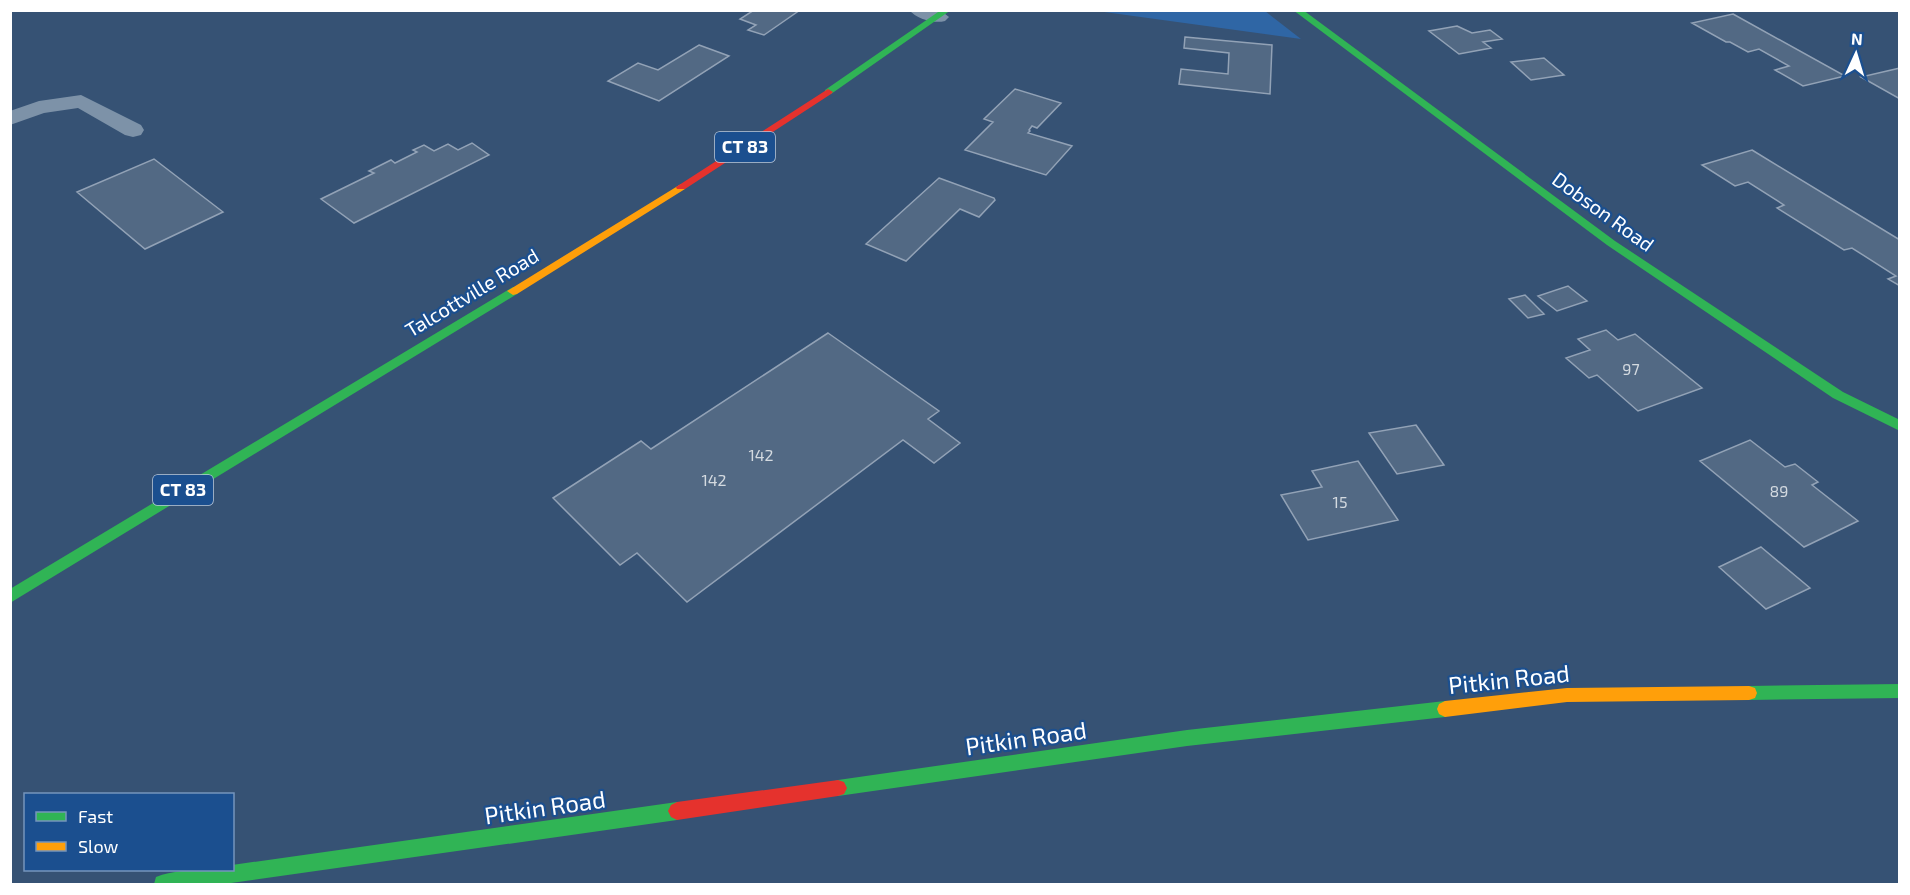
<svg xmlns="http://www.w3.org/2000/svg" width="1910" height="895" font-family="'Exo 2',sans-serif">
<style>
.green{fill:#2f66a5}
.building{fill:#526984;stroke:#92a2b6;stroke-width:1.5}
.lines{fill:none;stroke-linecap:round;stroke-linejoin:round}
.lane{fill:#7d92a8;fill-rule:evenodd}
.street{fill:#7d92a8;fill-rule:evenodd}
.fast{fill:#30b455;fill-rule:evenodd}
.slow{fill:#ff9f0a;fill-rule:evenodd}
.jam{fill:#e5322d;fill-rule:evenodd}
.labels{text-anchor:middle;stroke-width:4.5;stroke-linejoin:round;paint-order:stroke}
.number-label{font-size:16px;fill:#d4dae0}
.shield{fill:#1b4f8f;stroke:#bbcadd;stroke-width:1.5}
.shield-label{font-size:18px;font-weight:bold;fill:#fff}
.street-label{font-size:20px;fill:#fff;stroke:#1b4f8f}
.near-street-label{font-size:24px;fill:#fff;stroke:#1b4f8f}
</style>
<rect width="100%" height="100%" fill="#365274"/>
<path class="green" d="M 1097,11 L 1265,11 L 1301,39 Z"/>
<path class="building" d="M 754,10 L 800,10 L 764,35 L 748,30 L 756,25 L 740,19 Z
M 1733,14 L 1845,76 L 1803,86 L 1775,70 L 1789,66 L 1759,49 L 1748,52 L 1730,42 L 1726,42 L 1692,23 Z
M 1457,26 L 1472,33 L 1490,30 L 1502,39 L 1483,42 L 1491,48 L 1459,54 L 1429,31 Z
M 1185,37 L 1272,45 L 1270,94 L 1179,84 L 1181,69 L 1228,74 L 1229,53 L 1184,48 Z
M 699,45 L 729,56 L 659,101 L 608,81 L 638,63 L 658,70 Z
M 1544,58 L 1564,75 L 1531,80 L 1511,62 Z
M 1900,68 L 1900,99 L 1861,77 Z
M 1015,89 L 1061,103 L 1037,128 L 1032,126 L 1029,130 L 1030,131 L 1028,133 L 1072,146 L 1046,175 L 965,150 L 993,122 L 984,119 Z
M 472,143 L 489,155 L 354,223 L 321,199 L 374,173 L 369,171 L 391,160 L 395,163 L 417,152 L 413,150 L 424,145 L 434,151 L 448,144 L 458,150 Z
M 1752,150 L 1900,240 L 1900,286 L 1888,279 L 1896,276 L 1852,248 L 1844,250 L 1777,208 L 1784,205 L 1748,182 L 1735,186 L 1702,165 Z
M 154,159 L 223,212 L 145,249 L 77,192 Z
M 939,178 L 994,198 L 995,200 L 979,217 L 960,209 L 906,261 L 866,244 Z
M 1568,286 L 1587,301 L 1557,311 L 1538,296 Z
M 1525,295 L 1544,314 L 1528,318 L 1509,299 Z
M 1606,330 L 1618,340 L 1635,334 L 1702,388 L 1638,411 L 1597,375 L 1589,378 L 1566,358 L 1590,350 L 1578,339 Z
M 828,333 L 939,411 L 928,419 L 960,443 L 934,463 L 903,440 L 687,602 L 637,553 L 620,565 L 553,498 L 641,441 L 651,449 Z
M 1416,425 L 1444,465 L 1397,474 L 1369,433 Z
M 1750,440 L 1785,467 L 1795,464 L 1818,482 L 1812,485 L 1858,521 L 1804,547 L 1700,461 Z
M 1358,461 L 1398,520 L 1308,540 L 1281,495 L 1322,487 L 1312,471 Z
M 1761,547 L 1810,588 L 1766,609 L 1719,567 Z"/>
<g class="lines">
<path class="lane" d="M 81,95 L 141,125 L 144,130 L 141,135 L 133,137 L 125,135 L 78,108 L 44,113 L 10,125 L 10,111 L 39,101 Z"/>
<path class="street" d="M 909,10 L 940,10 L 949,17 L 945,21 C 934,24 917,19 909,10 Z"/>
<path class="fast" d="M 941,10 L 951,10 L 831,94 L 825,94 L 825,90 Z
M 1293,10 L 1303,10 L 1615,241 L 1843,392 L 1900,420 L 1900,431 L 1833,398 L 1607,245 Z
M 513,287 L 517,288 L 519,291 L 517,294 L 10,603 L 10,589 Z
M 1900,684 L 1900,698 L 1749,700 L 1743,698 L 1741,693 L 1743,688 L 1749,686 Z
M 1445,701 L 1451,704 L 1453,709 L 1451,714 L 1445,717 L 1187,746 L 838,796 L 832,794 L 829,788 L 832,782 L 838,780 L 1187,730 Z
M 677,802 L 683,805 L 686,811 L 683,817 L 677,820 L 224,884 L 154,884 L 156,877 C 179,868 208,870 232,870 L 232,865 Z"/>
<path class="slow" d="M 681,184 L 685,185 L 685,189 L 517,294 L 513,295 L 507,291 Z
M 1749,686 L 1755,688 L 1757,693 L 1755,698 L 1749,700 L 1567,702 L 1445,717 L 1439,714 L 1437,709 L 1439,704 L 1445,701 L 1567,688 Z"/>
<path class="jam" d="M 828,89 L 833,92 L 831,94 L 685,189 L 677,189 L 676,187 Z
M 838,780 L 844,782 L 847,788 L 844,794 L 838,796 L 677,820 L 671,817 L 668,811 L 671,805 L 677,802 Z"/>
</g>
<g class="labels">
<g class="number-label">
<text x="1631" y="375">97</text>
<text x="761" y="461">142</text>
<text x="714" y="486">142</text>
<text x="1779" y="497">89</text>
<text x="1340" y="508">15</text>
</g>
<g class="shield">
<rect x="715" y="132" width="60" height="30" rx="4.5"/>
<rect x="153" y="475" width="60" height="30" rx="4.5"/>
</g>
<g class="shield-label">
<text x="745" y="153">CT 83</text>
<text x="183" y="496">CT 83</text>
</g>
<g class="street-label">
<text transform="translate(1603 212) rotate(36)" y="7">Dobson Road</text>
<text transform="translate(472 293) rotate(-31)" y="7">Talcottville Road</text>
</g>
<g class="near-street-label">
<text transform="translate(1509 680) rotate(-6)" y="8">Pitkin Road</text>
<text transform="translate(1026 739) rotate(-8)" y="8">Pitkin Road</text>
<text transform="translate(545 808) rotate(-8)" y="8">Pitkin Road</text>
</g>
</g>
<rect width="1910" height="895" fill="none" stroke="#ffffff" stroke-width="24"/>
<rect x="24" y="793" width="210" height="78" fill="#1b4f8f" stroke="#7695bc" stroke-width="1.5"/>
<rect x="36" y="812" width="30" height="9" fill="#30b455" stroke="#7695bc" stroke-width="1.5"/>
<text x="78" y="823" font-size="18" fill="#ffffff">Fast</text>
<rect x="36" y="842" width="30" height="9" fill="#ff9f0a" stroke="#7695bc" stroke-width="1.5"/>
<text x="78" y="853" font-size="18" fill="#ffffff">Slow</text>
<g transform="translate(1856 54) rotate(4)" stroke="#1b4f8f" stroke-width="4.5" paint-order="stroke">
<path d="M0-4.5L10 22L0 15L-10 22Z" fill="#ffffff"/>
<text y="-9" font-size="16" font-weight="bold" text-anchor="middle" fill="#ffffff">N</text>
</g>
</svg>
